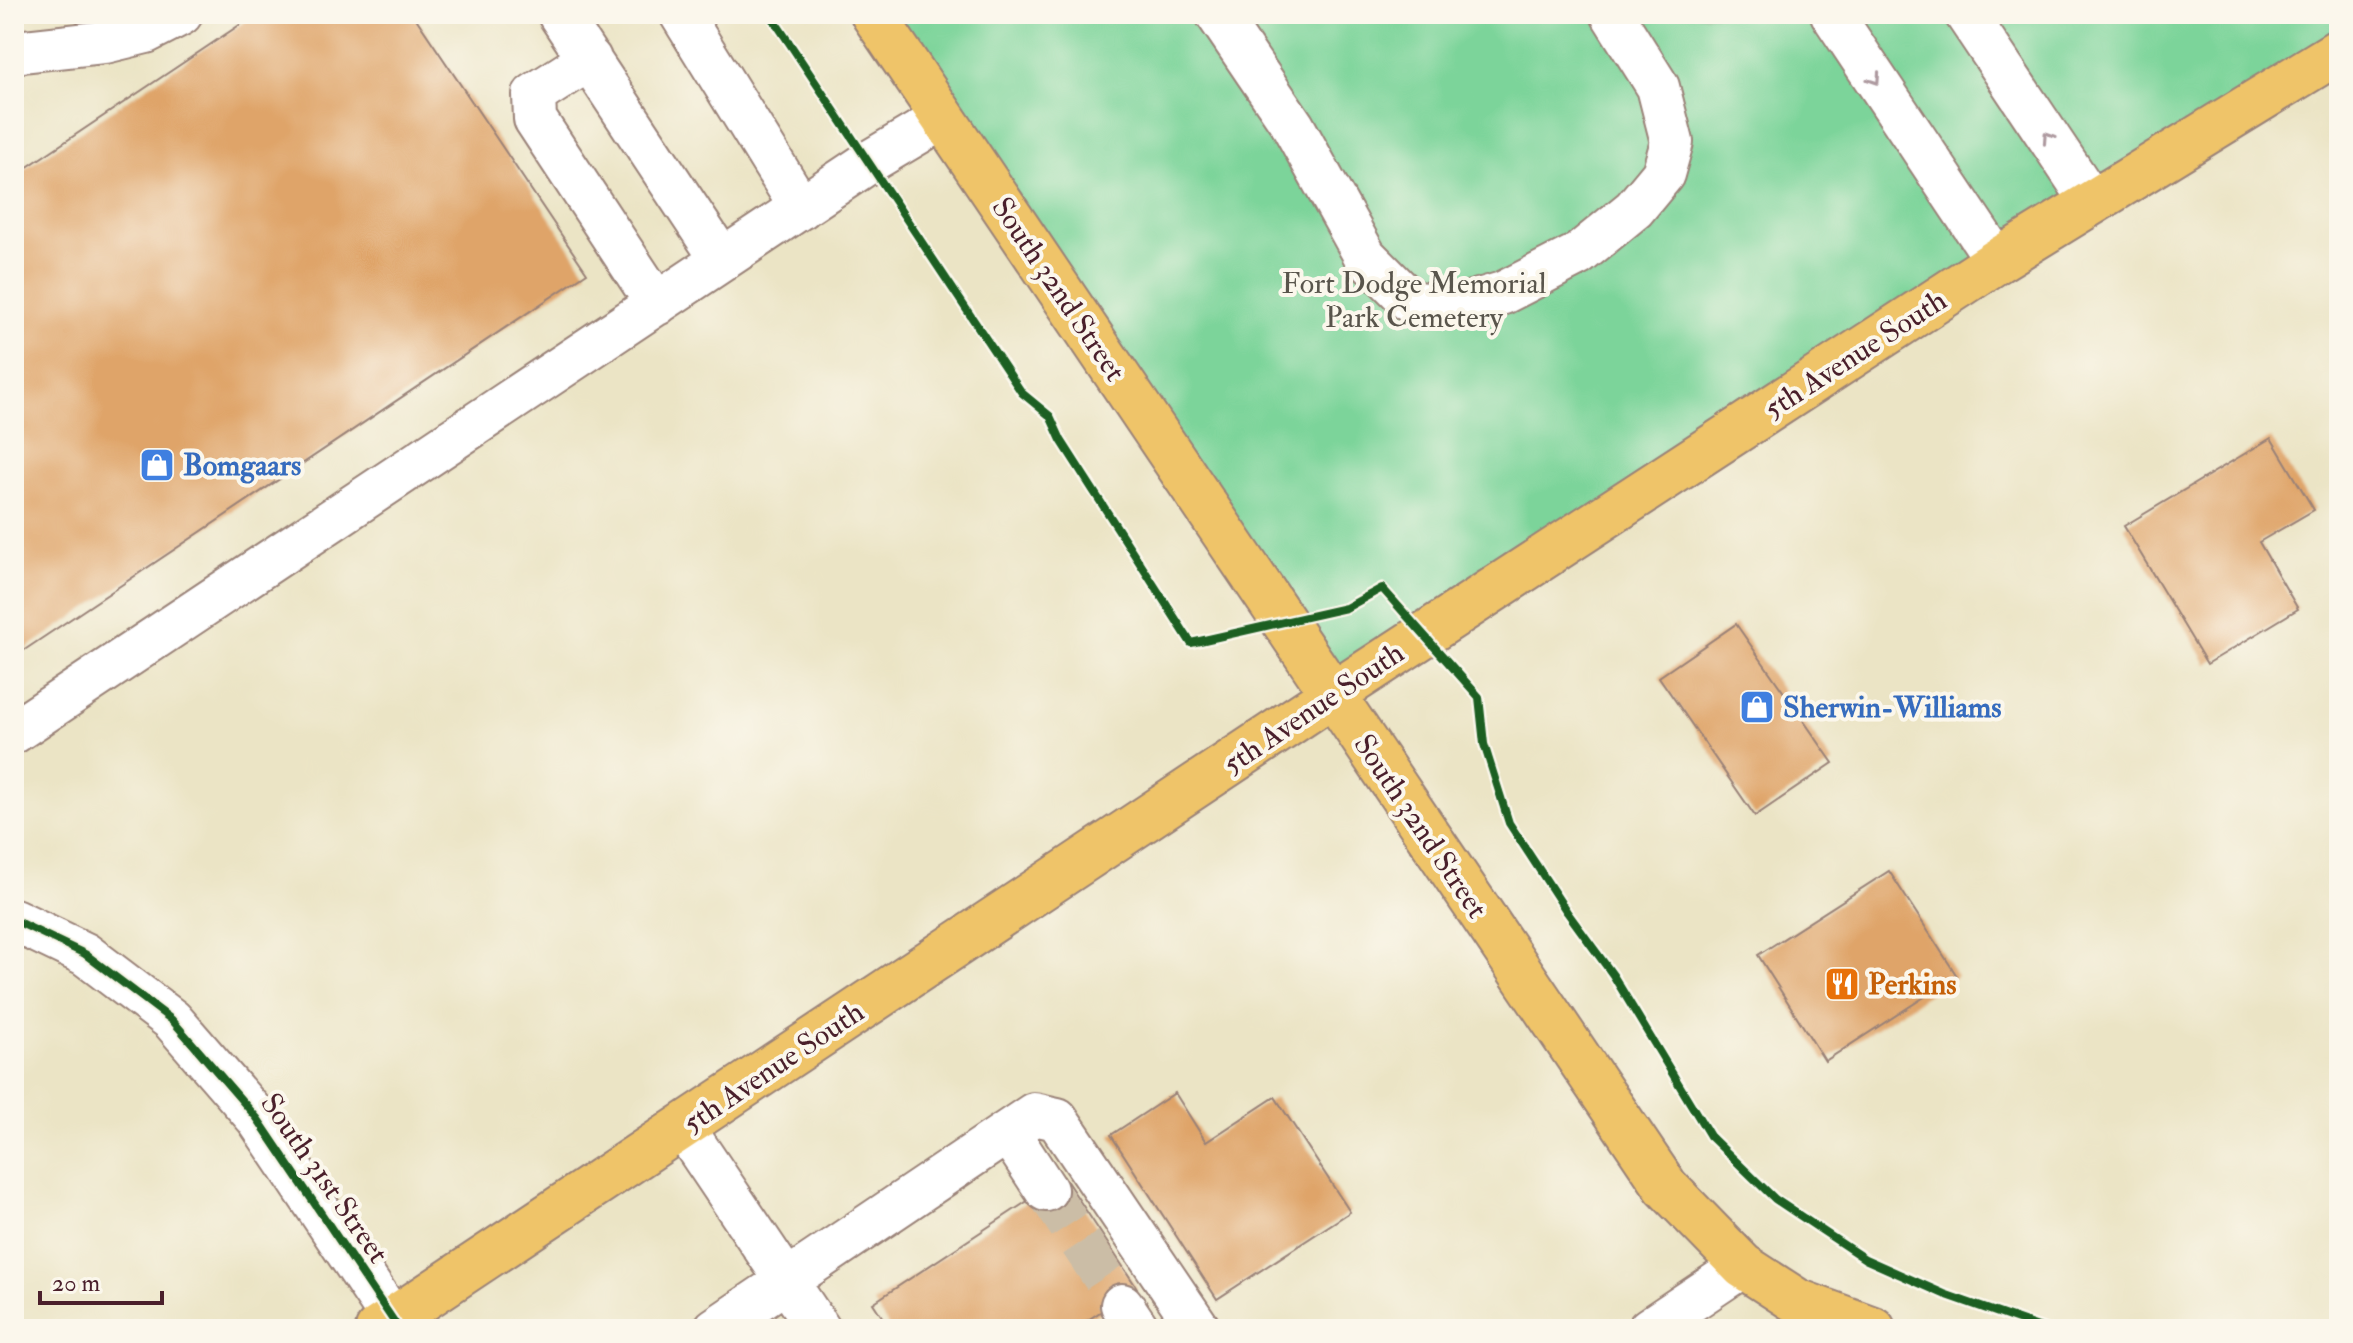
<svg xmlns="http://www.w3.org/2000/svg" width="2353" height="1343" font-family="'IM FELL Double Pica',serif">
<style>
.green{fill:#7bd49a;stroke:#627a62;stroke-width:2}
.building{fill:#dfa469}
.lines{fill:none;stroke-linecap:round;stroke-linejoin:round}
.minor-tunnel{stroke:#cbbda6;stroke-width:42;stroke-dasharray:42 21;stroke-linecap:butt}
.minor-casing{stroke:#9a8278;stroke-width:46}
.major-casing{stroke:#9a8278;stroke-width:48}
.minor{stroke:#fff;stroke-width:42}
.major{stroke:#efc469;stroke-width:44}
.cycleway-casing{stroke:#fbf7ec;stroke-width:13}
.cycleway{stroke:#1b5e20;stroke-width:8}
.oneway{stroke:#ae9aa0}
.labels{text-anchor:middle;stroke-width:8;stroke-linejoin:round;paint-order:stroke}
.park-label{font-size:30px;fill:#59554c;stroke:#fbf7ec}
.street-label{font-size:30px;fill:#4a1f2b;stroke:#fbf7ec}
.shop-label{font-size:30px;font-weight:bold;fill:#366cbe;stroke:#fbf7ec;text-anchor:start}
.food-label{font-size:30px;font-weight:bold;fill:#c56008;stroke:#fbf7ec;text-anchor:start}
</style>
<rect width="100%" height="100%" fill="#fbf7ec"/>
<filter id="ink" filterUnits="userSpaceOnUse"><feTurbulence type="fractalNoise" baseFrequency=".0125" numOctaves="2"/><feDisplacementMap in="SourceGraphic" scale="16" xChannelSelector="R" yChannelSelector="G"/><feConvolveMatrix kernelMatrix="1 2 1 2 8 2 1 2 1" color-interpolation-filters="sRGB"/></filter>
<filter id="wash" filterUnits="userSpaceOnUse"><feTurbulence type="fractalNoise" baseFrequency=".006" numOctaves="4" result="noise"/><feDisplacementMap in="SourceGraphic" scale="32" xChannelSelector="R" yChannelSelector="G"/><feGaussianBlur stdDeviation="1.8" result="paint"/><feColorMatrix in="noise" values="0 0 0 0 0 0 0 0 0 0 0 0 0 0 0 0 0 1.4 0 .05"/><feComposite in="paint" operator="in"/></filter>
<g filter="url(#wash)">
<rect width="100%" height="100%" fill="#ebe4c5"/>
<path class="green" d="M 873,14 L 2339,14 L 2339,51 L 1332,695 Z"/>
<g id="blocks">
<path class="building" d="M 256,14 L 413,14 L 587,273 L 14,657 L 14,176 Z
M 2271,438 L 2314,510 L 2259,542 L 2298,609 L 2207,664 L 2124,526 Z
M 1736,624 L 1833,763 L 1755,816 L 1659,677 Z
M 1889,871 L 1957,976 L 1825,1061 L 1758,955 Z
M 1175,1093 L 1206,1142 L 1275,1097 L 1350,1212 L 1217,1299 L 1111,1135 Z
M 1064,1177 L 1137,1288 L 1074,1329 L 890,1329 L 873,1303 Z"/>
</g>
</g>
<g filter="url(#ink)">
<use href="#blocks" fill-opacity="0" stroke="#9a8278" stroke-width="2"/>
<g class="lines">
<path class="minor-tunnel" d="M 1046,1190 L 1122,1305"/>
<g class="minor-casing">
<path id="minor" d="M 559,14 L 722,260
M 681,14 L 801,208
M 1217,14 L 1293,126 L 1365,256 L 1411,302 L 1452,308 L 1503,293 L 1579,254 L 1634,209 L 1663,174 L 1672,142 L 1658,87 L 1612,14
M 1832,14 L 1997,261
M 1966,14 L 2092,202
M 14,52 L 105,42 L 146,32 L 181,14
M 590,59 L 534,95 L 535,119 L 657,304
M 14,732 L 869,162 L 943,118
M 14,920 L 85,954 L 172,1020 L 257,1118 L 399,1329
M 683,1127 L 819,1329
M 1008,1132 L 1046,1190
M 1122,1305 L 1138,1329
M 715,1329 L 1034,1114 L 1057,1119 L 1199,1329
M 1649,1329 L 1743,1266"/>
</g>
<g class="major-casing">
<path id="major" d="M 873,14 L 1666,1187 L 1743,1266 L 1797,1301 L 1873,1329
M 378,1329 L 1332,695 L 1997,261 L 2339,51"/>
</g>
<use href="#minor" class="minor"/>
<use href="#major" class="major"/>
<g class="cycleway-casing">
<path id="cycleway" d="M 770,14 L 1022,393 L 1050,416 L 1061,440 L 1191,643 L 1346,608 L 1382,588 L 1479,697 L 1484,744 L 1509,823 L 1567,912 L 1613,975 L 1710,1136 L 1775,1199 L 1865,1259 L 1944,1294 L 2044,1329
M 14,920 L 85,954 L 172,1020 L 257,1118 L 399,1329"/>
</g>
<use href="#cycleway" class="cycleway"/>
</g>
<defs><path id="oneway-chevron" d="M-2-3.5L2.5 0L-2 3.5" fill="none" stroke-width="1.6" stroke-linecap="round" stroke-linejoin="round" transform="scale(2)"/></defs>
<g class="oneway">
<use href="#oneway-chevron" transform="translate(1875 79) rotate(56)"/>
<use href="#oneway-chevron" transform="translate(2048 137) rotate(-124)"/>
</g>
</g>
<defs>
<g id="shop-square" transform="scale(1.8)"><rect x="-9" y="-9" width="18" height="18" rx="4" fill="#3f7fe0" stroke="#fbf7ec"/><path d="M-5-2.5h2.3a2.7 3.5 0 0 1 5.4 0H5L5.5 6h-11ZM-1.5-2.5h3a1.5 2.3 0 0 0-3 0Z" fill="#fff"/></g>
<g id="restaurant-square" transform="scale(1.8)"><rect x="-9" y="-9" width="18" height="18" rx="4" fill="#e8710a" stroke="#fbf7ec"/><path d="M-5-6h1v4h1v-4h1v4h1v-4h1v5L-1.5 .5V6h-2V.5L-5-1ZM5-6V6H3V1.5H1.5Q1.5-4 5-6Z" fill="#fff"/></g>
</defs>
<g fill-rule="evenodd">
<use href="#shop-square" x="157" y="465"/>
<use href="#shop-square" x="1757" y="707"/>
<use href="#restaurant-square" x="1842" y="984"/>
</g>
<g class="labels">
<g class="park-label">
<text x="1414" y="293">Fort Dodge Memorial<tspan x="1414" dy="34">Park Cemetery</tspan></text>
</g>
<g class="street-label">
<text transform="translate(1059 289) rotate(56)" y="10">South 32nd Street</text>
<text transform="translate(1855 354) rotate(-33)" y="10">5th Avenue South</text>
<text transform="translate(1313 708) rotate(-34)" y="10">5th Avenue South</text>
<text transform="translate(1421 826) rotate(56)" y="10">South 32nd Street</text>
<text transform="translate(773 1067) rotate(-34)" y="10">5th Avenue South</text>
<text transform="translate(325 1178) rotate(55)" y="10">South 31st Street</text>
</g>
<g class="shop-label">
<text x="183" y="475">Bomgaars</text>
<text x="1783" y="717">Sherwin-Williams</text>
</g>
<g class="food-label">
<text x="1868" y="994">Perkins</text>
</g>
</g>
<rect width="2353" height="1343" fill="none" stroke="#fbf7ec" stroke-width="48"/>
<path d="M40 1291v12h122v-12" fill="none" stroke="#4a1f2b" stroke-width="4"/>
<text x="52" y="1291" font-size="24" fill="#4a1f2b" stroke="#fbf7ec" stroke-width="6" paint-order="stroke">20 m</text>
</svg>
